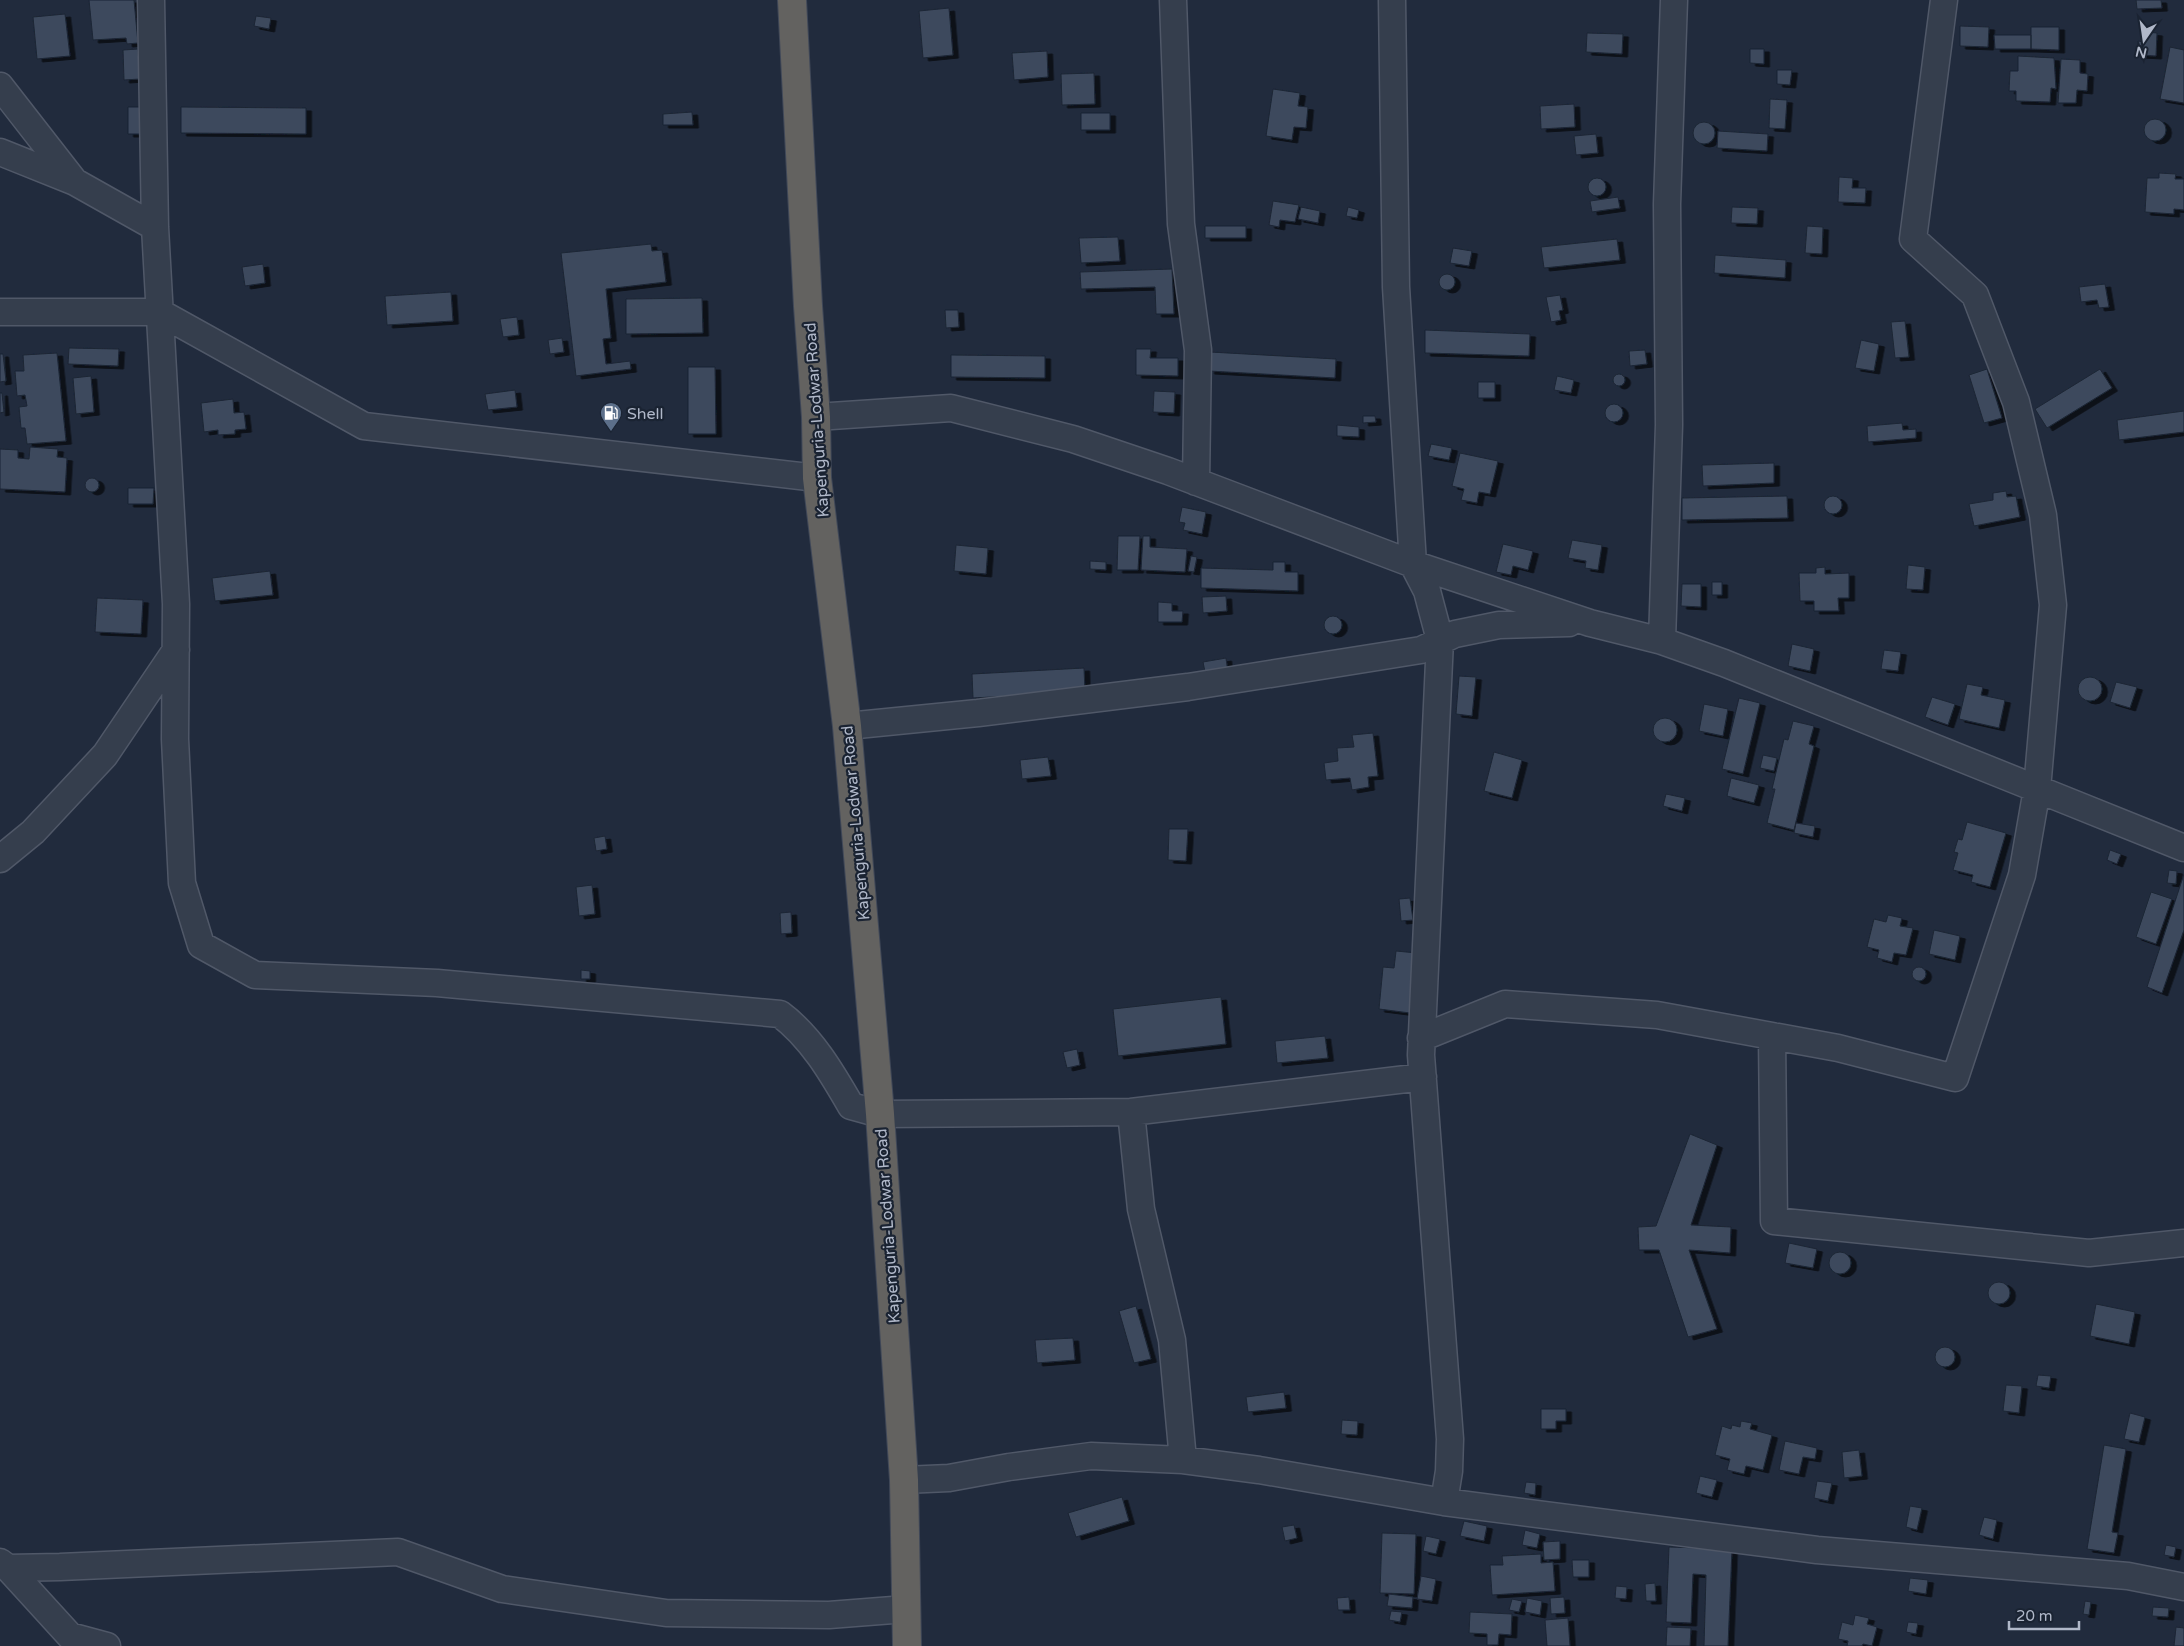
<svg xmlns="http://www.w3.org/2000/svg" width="2184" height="1646" font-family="'Varela Round',sans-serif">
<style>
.building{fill:#3c495d;stroke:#1c2534;filter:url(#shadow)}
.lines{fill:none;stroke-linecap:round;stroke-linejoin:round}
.minor-casing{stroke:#505868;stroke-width:29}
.trunk-casing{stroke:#404858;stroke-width:30}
.minor{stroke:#353e4d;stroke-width:26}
.trunk{stroke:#636260;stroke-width:28}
.labels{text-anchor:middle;stroke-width:4.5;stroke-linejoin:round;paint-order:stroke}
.poi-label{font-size:16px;fill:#b0b8c9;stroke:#1a2332;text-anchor:start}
.street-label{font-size:16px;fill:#b0b8c9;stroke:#1a2332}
</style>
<defs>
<filter id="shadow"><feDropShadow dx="5.5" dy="3" stdDeviation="0" flood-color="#0009"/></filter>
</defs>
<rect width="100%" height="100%" fill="#212b3d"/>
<path class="building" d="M 89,0 L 134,0 L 138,43 L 127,44 L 126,38 L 93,40 Z
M 2136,0 L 2161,0 L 2162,8 L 2137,9 Z
M 949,8 L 953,55 L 923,58 L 919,11 Z
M 65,14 L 70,56 L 37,59 L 33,17 Z
M 256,16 L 271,18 L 269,29 L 254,26 Z
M 1960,26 L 1989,27 L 1988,47 L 1960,46 Z
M 2031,27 L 2059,27 L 2059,50 L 2031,49 Z
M 2146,32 L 2157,33 L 2156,56 L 2138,55 L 2138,41 L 2146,42 Z
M 1587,33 L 1623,34 L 1622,54 L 1586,52 Z
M 1994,35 L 2031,35 L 2031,49 L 1995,49 Z
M 2170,47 L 2184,50 L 2184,103 L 2160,99 Z
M 138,49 L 140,79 L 124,80 L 123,50 Z
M 1750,49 L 1764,49 L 1764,64 L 1750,63 Z
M 1047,51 L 1048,77 L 1014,80 L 1012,53 Z
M 2018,56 L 2054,58 L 2056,89 L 2051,88 L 2050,102 L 2016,101 L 2016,91 L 2009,91 L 2010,71 L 2018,71 Z
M 2061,59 L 2080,60 L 2080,73 L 2088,74 L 2087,91 L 2077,90 L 2076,103 L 2058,103 Z
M 1777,70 L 1792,70 L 1790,85 L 1777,84 Z
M 1094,73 L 1095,104 L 1062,105 L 1061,74 Z
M 1273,89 L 1300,93 L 1298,106 L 1308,107 L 1306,128 L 1294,127 L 1292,140 L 1266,136 Z
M 1770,99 L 1787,100 L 1785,129 L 1769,128 Z
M 1574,104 L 1575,127 L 1541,129 L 1540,106 Z
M 128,107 L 141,107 L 140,134 L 128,134 Z
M 181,107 L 306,108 L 306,134 L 181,133 Z
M 692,112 L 693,125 L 663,125 L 663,114 Z
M 1081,113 L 1110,113 L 1110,130 L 1081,130 Z
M2144 130a11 11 0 1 1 22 0a11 11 0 1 1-22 0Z
M1693 133a11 11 0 1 1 22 0a11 11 0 1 1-22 0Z
M 1718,131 L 1768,134 L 1767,151 L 1717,148 Z
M 1596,134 L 1598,153 L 1576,155 L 1574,136 Z
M 2159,173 L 2176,174 L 2175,179 L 2184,179 L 2184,210 L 2174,209 L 2174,214 L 2145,212 L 2147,178 L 2159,178 Z
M 1839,177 L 1853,178 L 1852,188 L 1866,188 L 1865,203 L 1838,202 Z
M1588 187a9 9 0 1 1 18 0a9 9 0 1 1-18 0Z
M 1618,197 L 1620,208 L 1592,212 L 1590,201 Z
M 1273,201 L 1299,205 L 1295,222 L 1280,220 L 1279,227 L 1269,225 Z
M 1301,207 L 1320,211 L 1318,223 L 1298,219 Z
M 1348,207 L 1359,210 L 1357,218 L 1346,216 Z
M 1732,207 L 1758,208 L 1757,224 L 1731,223 Z
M 1205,226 L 1246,226 L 1246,238 L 1205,238 Z
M 1807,226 L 1823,227 L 1822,254 L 1805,253 Z
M 1118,237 L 1120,261 L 1081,263 L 1079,238 Z
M 1617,239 L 1620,260 L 1544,268 L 1541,247 Z
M 651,244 L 652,251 L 662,250 L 666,282 L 606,289 L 611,338 L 603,339 L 606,364 L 630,361 L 631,369 L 576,376 L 561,253 Z
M 1453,248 L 1472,251 L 1469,266 L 1450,263 Z
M 1715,255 L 1786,260 L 1785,278 L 1714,273 Z
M 263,264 L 265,283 L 245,286 L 242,267 Z
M 1172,269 L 1174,314 L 1156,314 L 1155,287 L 1081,289 L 1080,272 Z
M1439 282a8 8 0 1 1 16 0a8 8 0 1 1-16 0Z
M 2105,284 L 2109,307 L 2099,308 L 2097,300 L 2081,302 L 2079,287 Z
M 451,292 L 453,321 L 387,325 L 385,296 Z
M 1560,295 L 1563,310 L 1559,311 L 1561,320 L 1551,322 L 1546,297 Z
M 702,298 L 703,333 L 626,334 L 626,299 Z
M 945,310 L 958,310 L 959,327 L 946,328 Z
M 517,317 L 519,335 L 503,337 L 500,319 Z
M 1905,321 L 1909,357 L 1895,358 L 1891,322 Z
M 1425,330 L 1530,334 L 1529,356 L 1425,353 Z
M 562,338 L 564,352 L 550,354 L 548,340 Z
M 1861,340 L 1879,344 L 1874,371 L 1855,368 Z
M 69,348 L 119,349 L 118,366 L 68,364 Z
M 1136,349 L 1151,349 L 1150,358 L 1178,358 L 1178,376 L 1136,375 Z
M 1645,350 L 1647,364 L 1630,366 L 1629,351 Z
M 1210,352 L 1336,359 L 1335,378 L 1209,371 Z
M 57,353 L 66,441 L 27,444 L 25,428 L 21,428 L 19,407 L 27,406 L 25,395 L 17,396 L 15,371 L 24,371 L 23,355 Z
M 0,354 L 3,354 L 6,381 L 0,382 Z
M 951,355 L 1045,356 L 1045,378 L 951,377 Z
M 688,367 L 715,367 L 716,434 L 688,434 Z
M 1987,369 L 2002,418 L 1984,423 L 1969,375 Z
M 2100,369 L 2112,388 L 2047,428 L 2035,409 Z
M1613 380a6 6 0 1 1 12 0a6 6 0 1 1-12 0Z
M 91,376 L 94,412 L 76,414 L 73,378 Z
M 1557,376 L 1574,380 L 1571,393 L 1554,390 Z
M 1478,382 L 1495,382 L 1495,398 L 1478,398 Z
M 515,390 L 517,407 L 488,410 L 485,394 Z
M 1154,391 L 1175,392 L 1174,413 L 1153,412 Z
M 0,393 L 2,393 L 4,412 L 0,413 Z
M 233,399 L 234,413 L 244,412 L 246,429 L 235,430 L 235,434 L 218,435 L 218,430 L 204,432 L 201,403 Z
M1605 413a9 9 0 1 1 18 0a9 9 0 1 1-18 0Z
M 2184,411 L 2184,432 L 2119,440 L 2117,420 Z
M 1363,416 L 1375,416 L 1376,422 L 1363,423 Z
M 1902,423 L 1903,430 L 1916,429 L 1916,438 L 1868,442 L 1867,426 Z
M 1337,425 L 1359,427 L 1359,437 L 1337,436 Z
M 1431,444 L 1452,448 L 1449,460 L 1428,456 Z
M 30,447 L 58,449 L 57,457 L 67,458 L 65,492 L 0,489 L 0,449 L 18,450 L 18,458 L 29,459 Z
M 1460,453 L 1498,461 L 1490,494 L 1479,492 L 1477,503 L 1461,500 L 1464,489 L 1452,486 Z
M 1774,463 L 1774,483 L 1703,486 L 1702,465 Z
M85 485a7 7 0 1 1 14 0a7 7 0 1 1-14 0Z
M 128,488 L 154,488 L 153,504 L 128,504 Z
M 2006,491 L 2007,497 L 2016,496 L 2020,517 L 1974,526 L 1969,504 L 1993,500 L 1993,493 Z
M 1787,496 L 1788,518 L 1682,520 L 1682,498 Z
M1824 505a9 9 0 1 1 18 0a9 9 0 1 1-18 0Z
M 1182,507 L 1206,512 L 1202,534 L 1183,530 L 1185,523 L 1179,522 Z
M 1118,536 L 1140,536 L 1138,570 L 1117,570 Z
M 1143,536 L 1150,536 L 1150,547 L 1187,549 L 1185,572 L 1141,570 Z
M 1572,540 L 1602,545 L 1598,570 L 1585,568 L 1586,561 L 1568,558 Z
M 1503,544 L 1533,551 L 1528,570 L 1513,566 L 1511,575 L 1496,572 Z
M 956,545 L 988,548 L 986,574 L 954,571 Z
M 1191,556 L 1197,557 L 1194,572 L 1188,571 Z
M 1090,561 L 1106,562 L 1106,570 L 1090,569 Z
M 1273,562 L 1285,562 L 1285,572 L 1298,572 L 1298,591 L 1201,588 L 1201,568 L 1273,570 Z
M 1908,565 L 1925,567 L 1923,590 L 1906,589 Z
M 1825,567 L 1825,574 L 1849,573 L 1849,598 L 1838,598 L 1839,611 L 1814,611 L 1814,601 L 1800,601 L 1799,573 L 1816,573 L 1816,568 Z
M 270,571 L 273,595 L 215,601 L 212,578 Z
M 1712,582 L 1722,582 L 1722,595 L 1712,595 Z
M 1682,584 L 1701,584 L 1701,607 L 1681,606 Z
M 1226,596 L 1227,611 L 1203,613 L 1202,597 Z
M 97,598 L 143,600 L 141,634 L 95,632 Z
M 1158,602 L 1172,603 L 1172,611 L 1183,611 L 1182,622 L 1158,622 Z
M1324 625a9 9 0 1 1 18 0a9 9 0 1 1-18 0Z
M 1792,644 L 1814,649 L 1810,671 L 1788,666 Z
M 1884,650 L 1901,652 L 1898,671 L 1881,669 Z
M 1226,658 L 1228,673 L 1206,677 L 1203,662 Z
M 1084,668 L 1085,692 L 973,698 L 972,674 Z
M 1459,676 L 1476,677 L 1472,716 L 1456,714 Z
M2078 689a12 12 0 1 1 24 0a12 12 0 1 1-24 0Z
M 2116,682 L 2137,687 L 2130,708 L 2110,702 Z
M 1967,684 L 1983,687 L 1981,695 L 2005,700 L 1999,728 L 1959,719 Z
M 1932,697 L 1955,704 L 1948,725 L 1925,717 Z
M 1739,698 L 1760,703 L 1743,774 L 1722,769 Z
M 1704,704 L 1728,709 L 1723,736 L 1699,731 Z
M1653 730a12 12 0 1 1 24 0a12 12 0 1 1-24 0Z
M 1793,721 L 1814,726 L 1809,744 L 1814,746 L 1794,830 L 1767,823 L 1775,789 L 1772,789 L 1784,739 L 1788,740 Z
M 1373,733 L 1378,776 L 1368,777 L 1369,787 L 1352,790 L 1350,778 L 1326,780 L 1324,763 L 1338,761 L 1337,748 L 1354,747 L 1352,735 Z
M 1494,752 L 1522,760 L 1512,798 L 1484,791 Z
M 1763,755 L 1777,758 L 1774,771 L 1760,768 Z
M 1048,757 L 1051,776 L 1022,779 L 1020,760 Z
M 1731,778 L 1759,785 L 1754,803 L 1727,796 Z
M 1666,794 L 1685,798 L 1682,811 L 1663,806 Z
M 1967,822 L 2006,833 L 1990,887 L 1971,882 L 1973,875 L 1953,870 L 1958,853 L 1954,852 L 1958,839 L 1962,840 Z
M 1796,823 L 1815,826 L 1813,837 L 1794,833 Z
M 1169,829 L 1188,829 L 1186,861 L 1168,860 Z
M 605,836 L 607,849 L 596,851 L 594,838 Z
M 2110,850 L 2121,854 L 2117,864 L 2107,860 Z
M 2169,870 L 2177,871 L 2176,884 L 2167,883 Z
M 2184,874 L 2184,930 L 2162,993 L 2147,987 Z
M 592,885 L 595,914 L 579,916 L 576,887 Z
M 2151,892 L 2172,899 L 2156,944 L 2136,937 Z
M 1410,898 L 1413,920 L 1401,921 L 1399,899 Z
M 791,912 L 792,933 L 781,934 L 780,913 Z
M 1888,915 L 1902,918 L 1900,926 L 1913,928 L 1906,955 L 1894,953 L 1892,962 L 1877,958 L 1879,950 L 1867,947 L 1874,919 L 1886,922 Z
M 1934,930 L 1960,936 L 1955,960 L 1929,954 Z
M 1396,951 L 1417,953 L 1410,1013 L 1379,1009 L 1383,967 L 1394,968 Z
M1912 974a7 7 0 1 1 14 0a7 7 0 1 1-14 0Z
M 581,970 L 590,971 L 590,979 L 581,979 Z
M 1221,997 L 1226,1044 L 1118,1056 L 1113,1009 Z
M 1325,1036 L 1328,1058 L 1277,1063 L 1275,1041 Z
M 1077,1049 L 1080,1065 L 1067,1068 L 1063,1052 Z
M 1690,1134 L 1717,1145 L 1691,1225 L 1731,1227 L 1730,1253 L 1689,1250 L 1717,1329 L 1688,1337 L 1659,1250 L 1639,1250 L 1638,1227 L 1656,1226 Z
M 1789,1243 L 1817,1249 L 1813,1268 L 1785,1263 Z
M1829 1263a11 11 0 1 1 22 0a11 11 0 1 1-22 0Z
M1988 1293a11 11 0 1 1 22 0a11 11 0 1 1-22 0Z
M 2096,1304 L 2135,1312 L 2129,1344 L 2090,1336 Z
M 1136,1306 L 1151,1359 L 1134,1363 L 1119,1311 Z
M 1073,1338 L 1075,1360 L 1037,1363 L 1035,1340 Z
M1935 1357a10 10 0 1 1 20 0a10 10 0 1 1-20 0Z
M 2038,1375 L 2051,1376 L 2049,1388 L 2036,1386 Z
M 2006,1385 L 2022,1386 L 2019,1413 L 2003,1411 Z
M 1284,1392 L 1286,1408 L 1248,1412 L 1246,1397 Z
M 1541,1409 L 1566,1409 L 1566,1421 L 1556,1421 L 1556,1429 L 1541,1429 Z
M 2130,1413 L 2145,1417 L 2139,1442 L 2124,1439 Z
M 1342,1420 L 1358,1421 L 1357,1435 L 1341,1434 Z
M 1741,1421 L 1752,1423 L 1750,1429 L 1772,1435 L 1763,1470 L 1746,1466 L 1744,1474 L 1727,1470 L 1730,1459 L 1715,1455 L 1722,1426 L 1731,1429 L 1732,1425 L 1740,1427 Z
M 1785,1441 L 1817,1448 L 1815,1459 L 1803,1457 L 1799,1474 L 1779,1470 Z
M 2104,1445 L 2126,1449 L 2112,1532 L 2118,1533 L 2114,1553 L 2087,1549 Z
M 1859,1450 L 1862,1476 L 1844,1478 L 1842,1452 Z
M 1700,1476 L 1717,1480 L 1712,1497 L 1696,1493 Z
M 1817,1481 L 1832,1483 L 1828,1501 L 1814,1498 Z
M 1526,1482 L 1536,1483 L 1535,1495 L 1524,1493 Z
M 1122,1497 L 1129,1521 L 1076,1537 L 1068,1513 Z
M 1910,1506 L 1922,1508 L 1917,1530 L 1906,1527 Z
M 1984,1517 L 1997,1520 L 1993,1539 L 1979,1535 Z
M 1464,1521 L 1487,1526 L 1484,1541 L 1460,1536 Z
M 1294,1525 L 1297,1538 L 1285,1541 L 1282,1527 Z
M 1525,1530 L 1540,1534 L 1537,1548 L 1522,1545 Z
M 1382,1533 L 1416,1534 L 1414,1594 L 1380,1593 Z
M 1426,1536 L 1440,1539 L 1436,1554 L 1423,1551 Z
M 1560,1541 L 1560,1559 L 1544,1560 L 1543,1542 Z
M 2166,1545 L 2176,1547 L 2174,1557 L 2164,1555 Z
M 1669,1547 L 1732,1549 L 1728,1646 L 1704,1646 L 1706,1575 L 1693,1574 L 1691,1623 L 1666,1622 Z
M 1541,1554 L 1541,1563 L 1553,1562 L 1555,1591 L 1492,1595 L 1490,1565 L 1503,1565 L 1502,1556 Z
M 1572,1560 L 1589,1560 L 1589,1577 L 1573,1577 Z
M 1421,1576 L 1436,1579 L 1432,1601 L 1417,1599 Z
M 1910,1578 L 1928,1580 L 1926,1594 L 1908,1591 Z
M 1655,1583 L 1656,1601 L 1646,1601 L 1645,1584 Z
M 1616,1586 L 1627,1587 L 1626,1599 L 1615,1598 Z
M 1389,1594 L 1413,1597 L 1412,1608 L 1387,1606 Z
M 1349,1597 L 1350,1610 L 1338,1610 L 1337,1598 Z
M 1564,1597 L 1565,1613 L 1551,1614 L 1550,1598 Z
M 1527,1598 L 1542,1601 L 1540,1615 L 1525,1612 Z
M 1512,1599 L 1522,1601 L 1519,1612 L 1509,1610 Z
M 2085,1601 L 2091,1602 L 2089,1615 L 2083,1614 Z
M 2153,1607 L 2169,1608 L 2168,1617 L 2152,1616 Z
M 1391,1611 L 1402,1612 L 1400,1622 L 1389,1620 Z
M 1470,1612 L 1512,1614 L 1511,1635 L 1499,1634 L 1498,1645 L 1487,1645 L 1487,1634 L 1469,1633 Z
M 1855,1615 L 1869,1618 L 1867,1624 L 1877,1627 L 1872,1646 L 1863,1644 L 1862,1646 L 1847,1646 L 1848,1641 L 1838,1639 L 1842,1622 L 1853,1625 Z
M 1568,1618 L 1570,1646 L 1547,1646 L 1545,1620 Z
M 1908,1622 L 1918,1623 L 1916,1634 L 1906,1632 Z
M 1667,1627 L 1691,1628 L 1690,1646 L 1666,1646 Z
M 2176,1627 L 2184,1628 L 2184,1646 L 2174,1646 Z"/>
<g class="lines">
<g class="minor-casing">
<path id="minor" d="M 151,0 L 155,227 L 176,604 L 175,739 L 182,883 L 201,945 L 255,975 L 437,983 L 780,1014 C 811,1037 832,1073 851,1106 L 880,1114 L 1131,1112 L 1423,1077
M 1173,0 L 1181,224 L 1198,350 L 1196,482
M 1392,0 L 1396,287 L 1413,564 L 1427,591 L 1440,640 L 1421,1055 L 1450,1439 L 1449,1471 L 1444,1502
M 0,86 L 74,181
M 0,152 L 75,182 L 155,227
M 0,312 L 159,312 L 364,426 L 817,478
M 816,417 L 951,408 L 1073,439 L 1168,471 L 1413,564 L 1590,623 L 1662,641 L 1724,663 L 2184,848
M 1662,641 L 1669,425 L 1667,204 L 1674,0
M 847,726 L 978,713 L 1188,687 L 1421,650 L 1455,634 L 1499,625 L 1569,623
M 0,859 L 33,832 L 105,755 L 176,650
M 1772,1036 L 1774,1221 L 2089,1253 L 2184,1243
M 1421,1038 L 1505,1004 L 1657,1015 L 1838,1048 L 1955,1078 L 2022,875 L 2037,789 L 2053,605 L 2043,515 L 2016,402 L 1975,295 L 1913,239 L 1944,0
M 1131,1112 L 1141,1209 L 1172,1340 L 1183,1460
M 904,1480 L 949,1478 L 1009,1467 L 1091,1456 L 1183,1460 L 1259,1470 L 1444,1502 L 1817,1550 L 2128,1576 L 2184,1587
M 0,1562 L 8,1568 L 60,1567 L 398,1552 L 502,1589 L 666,1613 L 829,1615 L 906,1609
M 8,1568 L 70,1636 L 107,1646"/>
</g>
<g class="trunk-casing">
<path id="trunk" d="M 792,0 L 808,306 L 816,417 L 817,478 L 847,726 L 880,1114 L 904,1480 L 907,1646"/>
</g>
<use href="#minor" class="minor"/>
<use href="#trunk" class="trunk"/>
</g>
<defs>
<g id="fuel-pin" transform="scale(1.125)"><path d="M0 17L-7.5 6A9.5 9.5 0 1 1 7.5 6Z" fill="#5c6f8a" stroke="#1a2332"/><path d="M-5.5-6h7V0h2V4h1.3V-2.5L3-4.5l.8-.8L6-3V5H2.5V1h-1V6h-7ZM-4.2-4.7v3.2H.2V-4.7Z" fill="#fff"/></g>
</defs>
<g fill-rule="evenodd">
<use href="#fuel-pin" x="611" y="413"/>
</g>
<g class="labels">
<g class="poi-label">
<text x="627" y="419">Shell</text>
</g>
<g class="street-label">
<text transform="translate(816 420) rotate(-94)" y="6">Kapenguria-Lodwar Road</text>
<text transform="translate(855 823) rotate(-95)" y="6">Kapenguria-Lodwar Road</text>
<text transform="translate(887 1226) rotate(-94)" y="6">Kapenguria-Lodwar Road</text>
</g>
</g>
<g transform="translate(2144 40) rotate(193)" stroke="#1a2332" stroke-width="4" paint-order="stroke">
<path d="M0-4L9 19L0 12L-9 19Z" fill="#b0b8c9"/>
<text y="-8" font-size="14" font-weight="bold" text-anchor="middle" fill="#b0b8c9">N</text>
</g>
<path d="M2009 1621v8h70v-8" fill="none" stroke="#b0b8c9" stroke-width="2.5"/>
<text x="2016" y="1621" font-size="15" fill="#b0b8c9" stroke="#1a2332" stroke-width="4" paint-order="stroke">20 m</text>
</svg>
